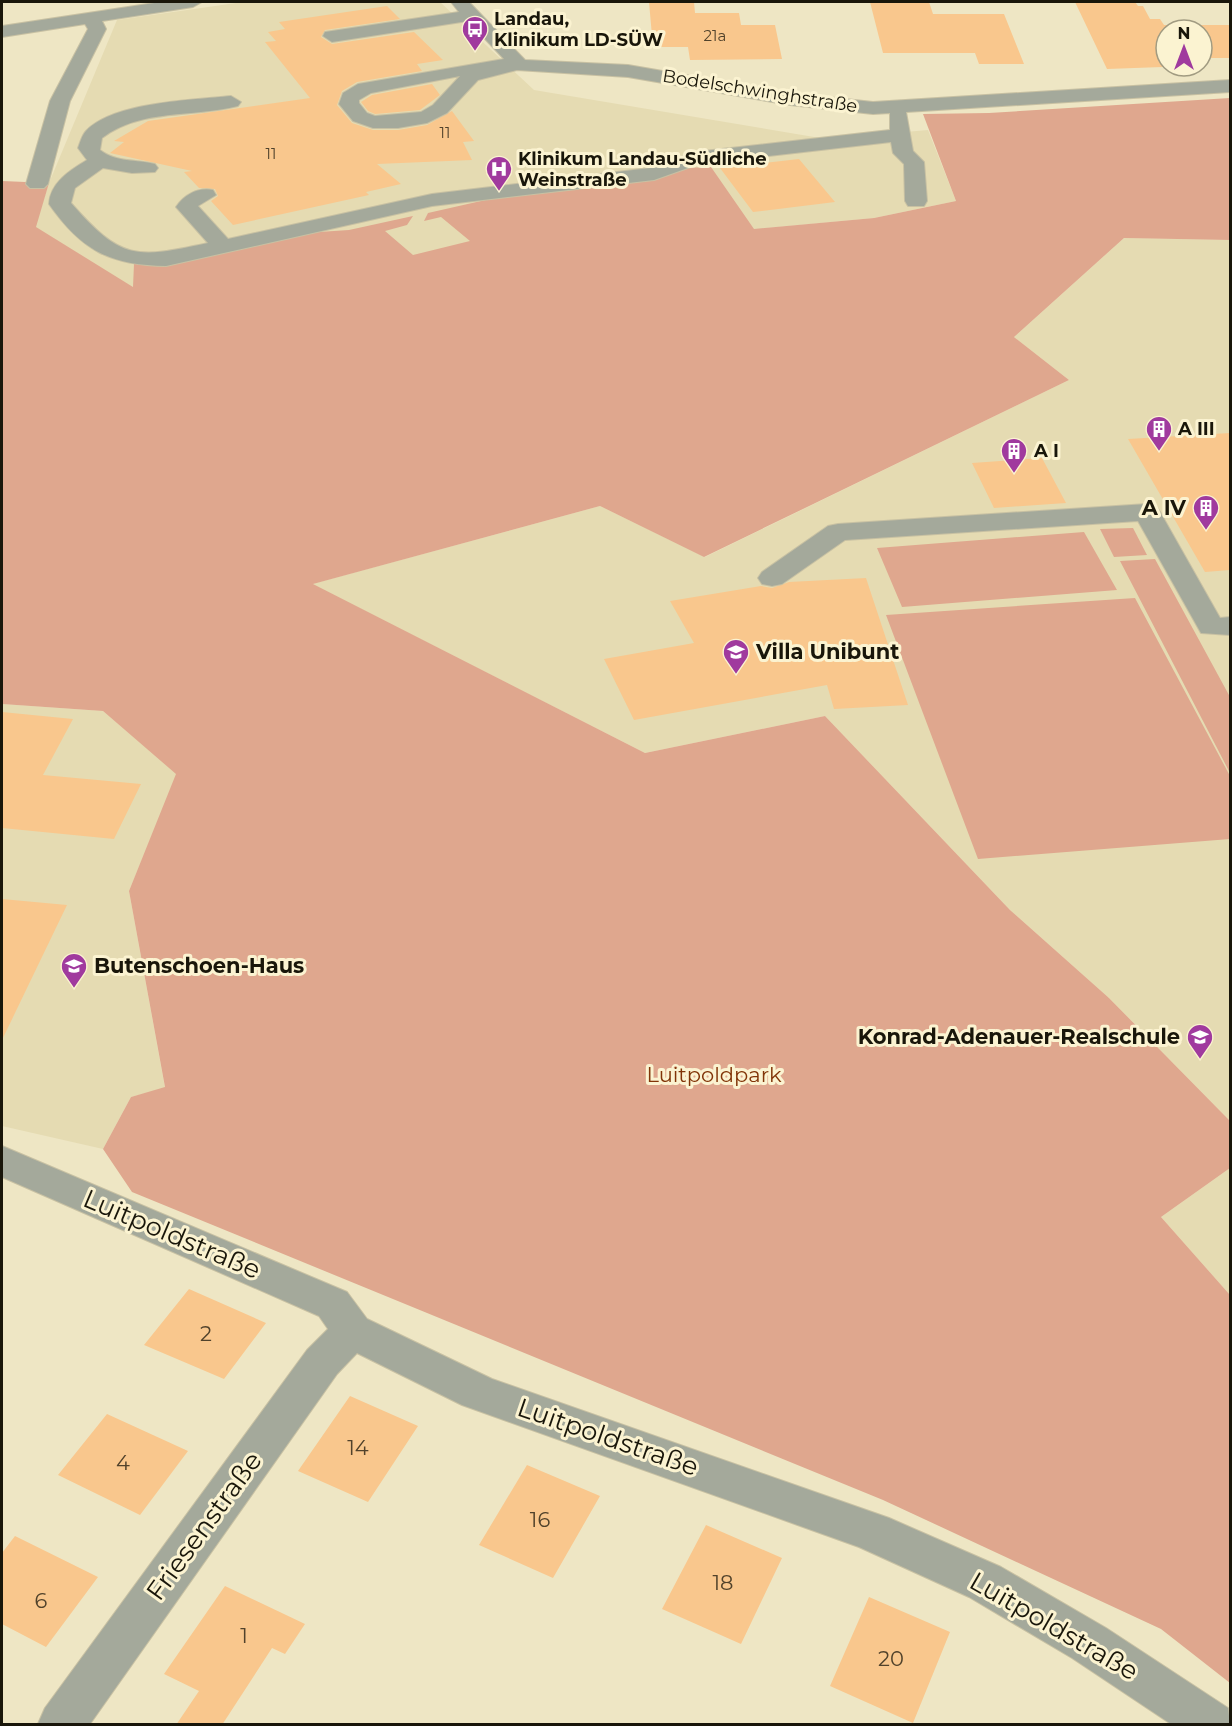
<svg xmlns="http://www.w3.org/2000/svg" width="1232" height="1726" font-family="Montserrat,sans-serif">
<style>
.built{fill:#e5dbb2}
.green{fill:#dfa78e}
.building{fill:#f9c78d}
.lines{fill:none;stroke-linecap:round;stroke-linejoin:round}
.minor-casing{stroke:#c8c1a3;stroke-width:2}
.minor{fill:#a4a99b;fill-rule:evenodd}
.labels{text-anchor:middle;stroke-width:6;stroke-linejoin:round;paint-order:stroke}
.far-number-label{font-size:15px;fill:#51422b}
.far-poi-label{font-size:18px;font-weight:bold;fill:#19160a;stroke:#fbf3d1;text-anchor:start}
.far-street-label{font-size:18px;fill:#19160a;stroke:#fbf3d1}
.poi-label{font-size:21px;font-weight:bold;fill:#19160a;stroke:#fbf3d1;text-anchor:end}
.park-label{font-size:21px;fill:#813407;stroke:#fbf3d1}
.near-number-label{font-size:21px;fill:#51422b}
.near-street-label{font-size:26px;fill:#19160a;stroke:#fbf3d1}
</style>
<rect width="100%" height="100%" fill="#eee6c4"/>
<path class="built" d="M 243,2 L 440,2 L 534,90 L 826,139 L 928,130 L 956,201 L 874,218 L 134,288 L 35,227 L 49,183 L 117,20 Z
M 1124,238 L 1230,240 L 1230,1121 L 1109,998 L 1010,910 L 825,716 L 645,753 L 312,584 L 600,506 L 705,557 L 1069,380 L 1014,337 Z
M 2,704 L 103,711 L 177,774 L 129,891 L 165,1088 L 131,1097 L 103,1149 L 2,1126 Z
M 1230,1168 L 1230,1295 L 1161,1217 Z"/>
<path class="green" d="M 1230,98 L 1230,240 L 1124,238 L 1014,337 L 1069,380 L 704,557 L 600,506 L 313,584 L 645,753 L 825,716 L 1010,910 L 1109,998 L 1230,1121 L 1230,1168 L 1161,1217 L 1230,1295 L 1230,1683 L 1161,1629 L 883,1500 L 132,1192 L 103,1149 L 131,1097 L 165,1087 L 129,891 L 176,774 L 103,711 L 2,704 L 2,181 L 49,183 L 36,227 L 133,287 L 134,264 L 160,264 L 304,233 L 349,230 L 413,216 L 407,225 L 385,231 L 413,255 L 470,241 L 441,217 L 424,221 L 428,213 L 503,196 L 667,176 L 684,168 L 711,167 L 754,229 L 874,218 L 956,201 L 923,114 L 989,113 Z
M 1133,528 L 1147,555 L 1114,557 L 1100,529 Z
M 1084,532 L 1117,590 L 902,607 L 877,548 Z
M 1155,559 L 1230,697 L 1230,773 L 1120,561 Z
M 1135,598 L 1230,776 L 1230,839 L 978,859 L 886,615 Z"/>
<path class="building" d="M 649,2 L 694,2 L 695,13 L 739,13 L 741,25 L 775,25 L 782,59 L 690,60 L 688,47 L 653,47 Z
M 870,2 L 929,2 L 933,14 L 1004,14 L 1024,64 L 979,64 L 975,53 L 883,53 Z
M 1075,2 L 1135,2 L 1138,6 L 1143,6 L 1150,19 L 1160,19 L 1164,25 L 1230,25 L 1230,58 L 1202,58 L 1202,30 L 1166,30 L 1166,66 L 1190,66 L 1107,69 Z
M 387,6 L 400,19 L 325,30 L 321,37 L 332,44 L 414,32 L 443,60 L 417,64 L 422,71 L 357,82 L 342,91 L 337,105 L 352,123 L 373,130 L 398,130 L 427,125 L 452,111 L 474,141 L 463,142 L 472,160 L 377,164 L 401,184 L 366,192 L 369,195 L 233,225 L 211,201 L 218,196 L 215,189 L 199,188 L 184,172 L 192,171 L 110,153 L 124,142 L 114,141 L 148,121 L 310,98 L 265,42 L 276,41 L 268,32 L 285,29 L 279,22 Z
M 432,84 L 440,95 L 420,110 L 375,114 L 368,111 L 361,102 L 372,95 Z
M 799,159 L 835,202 L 753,212 L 720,168 Z
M 1230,433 L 1230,570 L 1205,572 L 1128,439 Z
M 1042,458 L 1066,503 L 994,508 L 972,463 Z
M 866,578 L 908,705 L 834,709 L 827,685 L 634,720 L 604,659 L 694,643 L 670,601 L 761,586 L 772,588 L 789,582 Z
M 2,712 L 73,719 L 43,775 L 141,784 L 114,839 L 2,828 Z
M 2,899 L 67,905 L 2,1040 Z
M 189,1289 L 266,1323 L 224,1379 L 144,1345 Z
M 350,1396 L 418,1426 L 368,1502 L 298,1471 Z
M 107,1414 L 188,1451 L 140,1515 L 58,1475 Z
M 527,1465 L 600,1496 L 553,1578 L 479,1545 Z
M 706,1525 L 782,1558 L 741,1644 L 662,1609 Z
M 15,1536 L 98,1577 L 46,1647 L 2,1624 L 2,1553 Z
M 225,1586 L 305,1624 L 285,1654 L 272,1648 L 222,1725 L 176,1725 L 199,1691 L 164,1674 Z
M 869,1597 L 950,1632 L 913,1723 L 830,1686 Z"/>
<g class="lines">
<g class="minor-casing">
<path id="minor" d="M 161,2 L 202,2 L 193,7 L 102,21 L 106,29 L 70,101 L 48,184 L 44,188 L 30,188 L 26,184 L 50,101 L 88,29 L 85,24 L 2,37 L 2,26 Z
M 451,2 L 469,2 L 525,60 L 628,65 L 790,93 L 873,102 L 1230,80 L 1230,92 L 906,112 L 913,151 L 924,162 L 927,201 L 924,206 L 908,206 L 905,201 L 904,164 L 893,153 L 891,142 L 699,164 L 654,180 L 432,206 L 166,266 C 110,265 82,251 49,204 C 50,183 70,170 87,160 L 78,148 C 80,143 82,135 86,131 C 114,102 192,100 231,96 L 241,102 L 238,106 C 192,118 142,108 102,138 L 100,150 C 117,163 136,159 155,164 L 158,168 L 155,172 L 132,173 L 103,168 L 75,188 L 71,203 C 121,260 135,259 208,243 L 176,207 C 184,195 198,187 213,190 L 216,195 L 198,206 L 228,239 L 432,194 L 650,168 L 695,152 L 890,130 L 890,113 L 873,114 L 790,105 L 628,77 L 517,70 L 478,80 L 447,113 L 427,123 L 398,128 L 373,128 L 353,121 L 339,104 L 343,93 L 358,84 L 504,59 L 468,21 L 332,42 L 323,36 L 325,32 L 459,12 ZM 460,76 L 433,105 L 421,112 L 375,116 L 367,113 L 359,103 L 359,100 L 371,93 Z
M 1147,504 L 1156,506 L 1160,512 L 1220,618 L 1230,617 L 1230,635 L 1201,633 L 1138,521 L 845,540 L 782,584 L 772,586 L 762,584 L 758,578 L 762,572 L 828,526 L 838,524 Z
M 2,1146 L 347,1292 L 367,1319 L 492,1379 L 889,1518 L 1001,1567 L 1106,1628 L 1228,1708 L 1230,1724 L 1171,1724 L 1072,1658 L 969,1597 L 859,1547 L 462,1405 L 357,1353 L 337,1374 L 90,1724 L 38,1724 L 45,1708 L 307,1350 L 328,1329 L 319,1316 L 2,1177 Z"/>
</g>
<use href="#minor" class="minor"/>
</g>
<defs>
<g id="bus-pin" transform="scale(1.35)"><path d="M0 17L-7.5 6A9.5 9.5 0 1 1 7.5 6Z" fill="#a03a9e" stroke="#fbf3d1"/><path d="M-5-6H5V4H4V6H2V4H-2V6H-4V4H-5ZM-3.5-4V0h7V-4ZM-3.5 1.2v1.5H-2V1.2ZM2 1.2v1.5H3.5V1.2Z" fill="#fff"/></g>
<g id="hospital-pin" transform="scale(1.35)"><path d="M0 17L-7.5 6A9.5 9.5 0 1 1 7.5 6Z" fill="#a03a9e" stroke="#fbf3d1"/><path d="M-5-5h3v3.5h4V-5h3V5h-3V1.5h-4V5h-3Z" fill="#fff"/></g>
<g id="building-pin" transform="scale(1.35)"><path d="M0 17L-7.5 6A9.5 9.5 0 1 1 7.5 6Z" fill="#a03a9e" stroke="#fbf3d1"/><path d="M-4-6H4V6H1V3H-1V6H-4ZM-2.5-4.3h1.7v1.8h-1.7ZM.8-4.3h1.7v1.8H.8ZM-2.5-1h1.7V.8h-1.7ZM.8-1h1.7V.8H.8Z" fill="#fff"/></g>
<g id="school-pin" transform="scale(1.35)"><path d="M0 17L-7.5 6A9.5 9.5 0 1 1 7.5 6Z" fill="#a03a9e" stroke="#fbf3d1"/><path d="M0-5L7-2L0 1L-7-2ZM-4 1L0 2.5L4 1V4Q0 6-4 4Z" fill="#fff"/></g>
<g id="university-pin" transform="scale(1.35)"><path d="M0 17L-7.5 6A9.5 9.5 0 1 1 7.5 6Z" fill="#a03a9e" stroke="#fbf3d1"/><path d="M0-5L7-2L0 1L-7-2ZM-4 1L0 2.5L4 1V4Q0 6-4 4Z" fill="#fff"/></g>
</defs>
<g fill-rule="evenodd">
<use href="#bus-pin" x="475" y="29"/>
<use href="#hospital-pin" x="499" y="169"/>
<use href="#building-pin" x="1159" y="429"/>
<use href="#building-pin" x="1014" y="451"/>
<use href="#building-pin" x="1206" y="508"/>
<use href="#school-pin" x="736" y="652"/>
<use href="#university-pin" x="74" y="966"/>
<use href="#school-pin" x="1200" y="1037"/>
</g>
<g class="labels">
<g class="far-number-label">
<text x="715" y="41">21a</text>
<text x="445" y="138">11</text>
<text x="271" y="159">11</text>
</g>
<g class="far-poi-label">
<text x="494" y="25">Landau,<tspan x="494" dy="21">Klinikum LD-SÜW</tspan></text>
<text x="518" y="165">Klinikum Landau-Südliche<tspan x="518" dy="21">Weinstraße</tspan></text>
<text x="1178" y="435">A III</text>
<text x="1034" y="457">A I</text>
</g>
<g class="far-street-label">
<text transform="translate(760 91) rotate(9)" y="6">Bodelschwinghstraße</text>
</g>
<g class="poi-label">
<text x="1186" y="515">A IV</text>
<text x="756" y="659" text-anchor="start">Villa Unibunt</text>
<text x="94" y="973" text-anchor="start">Butenschoen-Haus</text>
<text x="1180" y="1044">Konrad-Adenauer-Realschule</text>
</g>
<g class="park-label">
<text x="714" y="1082">Luitpoldpark</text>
</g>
<g class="near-number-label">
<text x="206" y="1341">2</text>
<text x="358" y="1455">14</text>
<text x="123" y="1470">4</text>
<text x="540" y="1527">16</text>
<text x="723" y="1590">18</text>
<text x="41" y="1608">6</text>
<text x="244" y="1643">1</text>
<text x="891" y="1666">20</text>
</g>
<g class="near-street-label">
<text transform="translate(172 1234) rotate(23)" y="9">Luitpoldstraße</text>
<text transform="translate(608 1437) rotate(19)" y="9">Luitpoldstraße</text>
<text transform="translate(204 1526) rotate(-54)" y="9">Friesenstraße</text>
<text transform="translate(1054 1626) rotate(30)" y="9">Luitpoldstraße</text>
</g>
</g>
<rect width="1232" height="1726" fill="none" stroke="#19160a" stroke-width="6"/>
<g transform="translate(1184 48)"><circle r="28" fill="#fbf3d1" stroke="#a19b81" stroke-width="1.5"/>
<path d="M0-4.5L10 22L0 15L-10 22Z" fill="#a03a9e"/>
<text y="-9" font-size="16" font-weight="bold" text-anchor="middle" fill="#19160a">N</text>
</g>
</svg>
